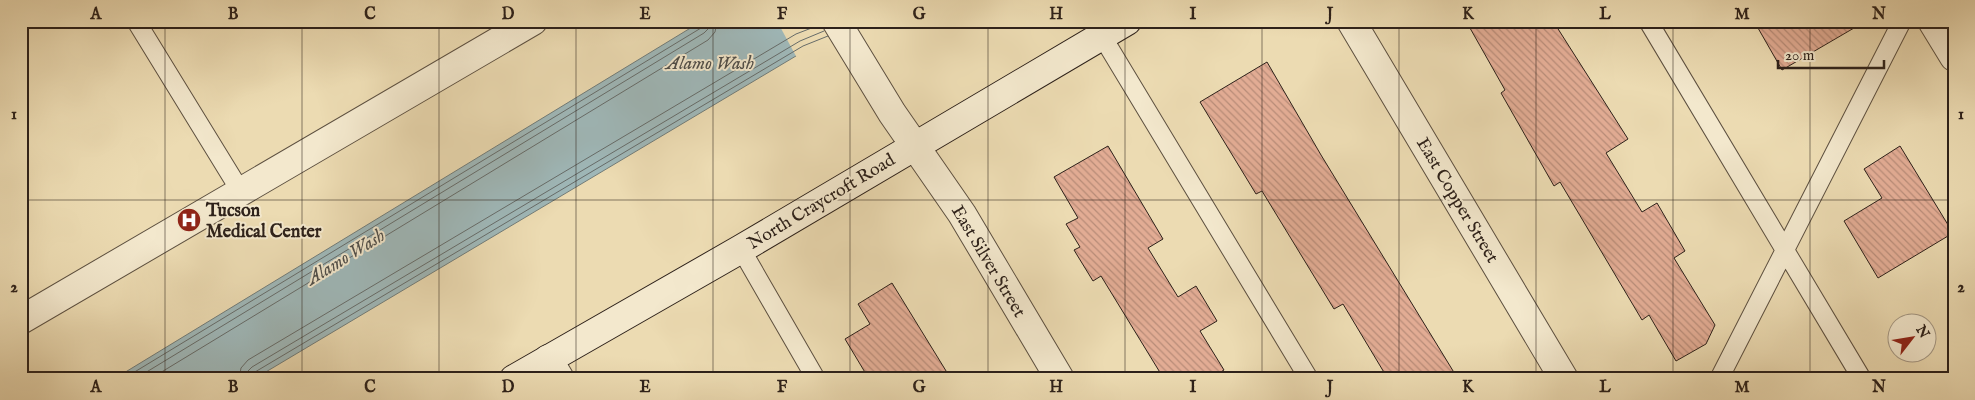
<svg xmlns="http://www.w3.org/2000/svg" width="1975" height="400" font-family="'IM FELL English',serif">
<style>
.water{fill:#9fb8b9;stroke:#717c79}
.pier{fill:#ecdbb2}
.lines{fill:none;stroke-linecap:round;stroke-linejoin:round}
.shore{stroke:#666c6a;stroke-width:1}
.building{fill:url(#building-back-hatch);stroke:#2d211a}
.service-casing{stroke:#5d5040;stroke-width:20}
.minor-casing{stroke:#5d5040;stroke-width:30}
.secondary-casing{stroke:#2d211a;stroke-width:30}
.service{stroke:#f3e8cd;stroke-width:18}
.minor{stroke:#f3e8cd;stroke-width:28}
.secondary{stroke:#f3e8cd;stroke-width:28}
.grid{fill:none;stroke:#2d211a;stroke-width:1;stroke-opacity:0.55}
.labels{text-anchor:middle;stroke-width:4;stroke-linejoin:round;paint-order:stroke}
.street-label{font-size:18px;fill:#2d211a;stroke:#f3e8cd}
.poi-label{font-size:18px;font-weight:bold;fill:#2d211a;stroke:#f3e8cd;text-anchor:start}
.water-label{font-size:19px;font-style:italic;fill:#4f4e4a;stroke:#f3e8cd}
.neatline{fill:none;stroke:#2d211a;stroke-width:2}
.grid-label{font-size:16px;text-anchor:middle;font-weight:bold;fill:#2d211a}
</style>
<defs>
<pattern id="building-back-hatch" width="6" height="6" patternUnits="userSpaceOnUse" patternTransform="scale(1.25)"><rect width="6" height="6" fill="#e2ac94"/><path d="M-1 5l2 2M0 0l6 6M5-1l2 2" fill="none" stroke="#b88c78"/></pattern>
</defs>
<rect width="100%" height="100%" fill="#ecdbb2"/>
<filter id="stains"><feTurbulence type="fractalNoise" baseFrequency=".004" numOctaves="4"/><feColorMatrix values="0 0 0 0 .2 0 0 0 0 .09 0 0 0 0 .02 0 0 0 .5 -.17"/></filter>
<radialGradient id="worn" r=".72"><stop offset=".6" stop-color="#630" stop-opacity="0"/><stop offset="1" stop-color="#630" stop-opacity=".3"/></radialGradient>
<path class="water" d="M 702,21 L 861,21 L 806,50 L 254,379 L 114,379 Z"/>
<path class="pier" d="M 777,21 L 863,21 L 859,26 L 829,44 L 797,58 Z"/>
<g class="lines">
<path class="shore" d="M 123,379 L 701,28 L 704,21
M 135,379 L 704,33 L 709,28 L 710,21
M 150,379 L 708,40 L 715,32 L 717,21
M 239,379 L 241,368 L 248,360 L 796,34 L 822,24
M 246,379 L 248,371 L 252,367 L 800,41 L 824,31
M 252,379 L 255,372 L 803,46 L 828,36"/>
</g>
<path class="building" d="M 1466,21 L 1553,21 L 1628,139 L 1606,153 L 1642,212 L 1657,203 L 1685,251 L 1674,258 L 1715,325 L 1706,344 L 1676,361 L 1649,315 L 1642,320 L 1560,182 L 1554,186 L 1501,93 L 1505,90 Z
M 1754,21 L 1866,21 L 1782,70 Z
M 1267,62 L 1321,155 L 1458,379 L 1388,379 L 1343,304 L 1334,309 L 1262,191 L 1256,194 L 1200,102 Z
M 1108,146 L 1163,239 L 1148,248 L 1178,297 L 1196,286 L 1217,321 L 1200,331 L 1224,370 L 1209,379 L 1164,379 L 1101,276 L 1093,281 L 1074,250 L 1080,247 L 1066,224 L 1078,218 L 1054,177 Z
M 1900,146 L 1953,233 L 1878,278 L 1844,221 L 1882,198 L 1864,169 Z
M 892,283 L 951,379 L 869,379 L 845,339 L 870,324 L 858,304 Z"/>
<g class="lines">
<g class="service-casing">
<path id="service" d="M 136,21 L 241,192
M 1648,21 L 1862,379
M 1102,36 L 1309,379
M 741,249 L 816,379
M 1719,379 L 1902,21"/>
</g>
<g class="minor-casing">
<path id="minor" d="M 836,21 L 892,113 L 962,214 L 1060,379
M 1351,21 L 1564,379
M 1932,21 L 1954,57
M 21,320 L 533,21
M 548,359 L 560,379"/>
</g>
<g class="secondary-casing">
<path id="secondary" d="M 514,379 L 741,249 L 1127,21"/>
</g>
<use href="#service" class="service"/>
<use href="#minor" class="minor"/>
<use href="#secondary" class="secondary"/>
</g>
<path class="grid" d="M 165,21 L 165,379M 302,21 L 302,379M 439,21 L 439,379M 576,21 L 576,379M 713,21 L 713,379M 850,21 L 850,379M 988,21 L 988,379M 1125,21 L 1125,379M 1262,21 L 1262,379M 1399,21 L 1399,379M 1536,21 L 1536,379M 1673,21 L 1673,379M 1810,21 L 1810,379M 21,200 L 1954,200"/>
<defs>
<g id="hospital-disc" transform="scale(1.25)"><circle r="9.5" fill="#8f2418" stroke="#f3e8cd"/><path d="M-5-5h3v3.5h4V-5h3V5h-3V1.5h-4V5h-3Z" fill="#fff"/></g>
</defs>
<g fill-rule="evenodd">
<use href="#hospital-disc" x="189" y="220"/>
</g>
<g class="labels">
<g class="street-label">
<text transform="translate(1458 200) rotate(59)" y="6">East Copper Street</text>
<text transform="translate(821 201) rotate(-31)" y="6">North Craycroft Road</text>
<text transform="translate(989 261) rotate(59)" y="6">East Silver Street</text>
</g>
<g class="poi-label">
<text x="206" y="216">Tucson<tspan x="206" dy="21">Medical Center</tspan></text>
</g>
<g class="water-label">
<text x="710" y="69">Alamo Wash</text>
<text transform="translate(345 256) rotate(-32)" y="7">Alamo Wash</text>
</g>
</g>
<rect width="1975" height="400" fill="none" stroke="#ecdbb2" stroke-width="55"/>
<g transform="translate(1912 338) rotate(59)"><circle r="24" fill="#f3e8cd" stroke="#a49885"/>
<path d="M0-4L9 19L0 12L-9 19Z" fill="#8f2418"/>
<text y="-8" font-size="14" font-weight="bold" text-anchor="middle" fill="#2d211a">N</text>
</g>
<path d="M1778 60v8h106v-8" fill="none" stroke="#2d211a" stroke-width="2.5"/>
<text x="1785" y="60" font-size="15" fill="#2d211a" stroke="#f3e8cd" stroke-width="4" paint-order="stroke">20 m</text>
<rect x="28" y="28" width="1920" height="344" class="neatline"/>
<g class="grid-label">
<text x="96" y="19">A</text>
<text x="233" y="19">B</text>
<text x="370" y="19">C</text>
<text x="508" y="19">D</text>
<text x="645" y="19">E</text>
<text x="782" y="19">F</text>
<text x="919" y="19">G</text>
<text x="1056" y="19">H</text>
<text x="1193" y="19">I</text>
<text x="1330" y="19">J</text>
<text x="1468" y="19">K</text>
<text x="1605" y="19">L</text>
<text x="1742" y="19">M</text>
<text x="1879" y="19">N</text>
<text x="14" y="119">1</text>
<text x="1961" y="119">1</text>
<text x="14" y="292">2</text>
<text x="1961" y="292">2</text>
<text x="96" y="392">A</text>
<text x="233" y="392">B</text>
<text x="370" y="392">C</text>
<text x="508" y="392">D</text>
<text x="645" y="392">E</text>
<text x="782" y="392">F</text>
<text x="919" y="392">G</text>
<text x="1056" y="392">H</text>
<text x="1193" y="392">I</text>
<text x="1330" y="392">J</text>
<text x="1468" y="392">K</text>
<text x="1605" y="392">L</text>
<text x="1742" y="392">M</text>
<text x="1879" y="392">N</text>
</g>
<rect width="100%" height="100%" filter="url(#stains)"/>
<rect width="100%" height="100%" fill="url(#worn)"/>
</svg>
